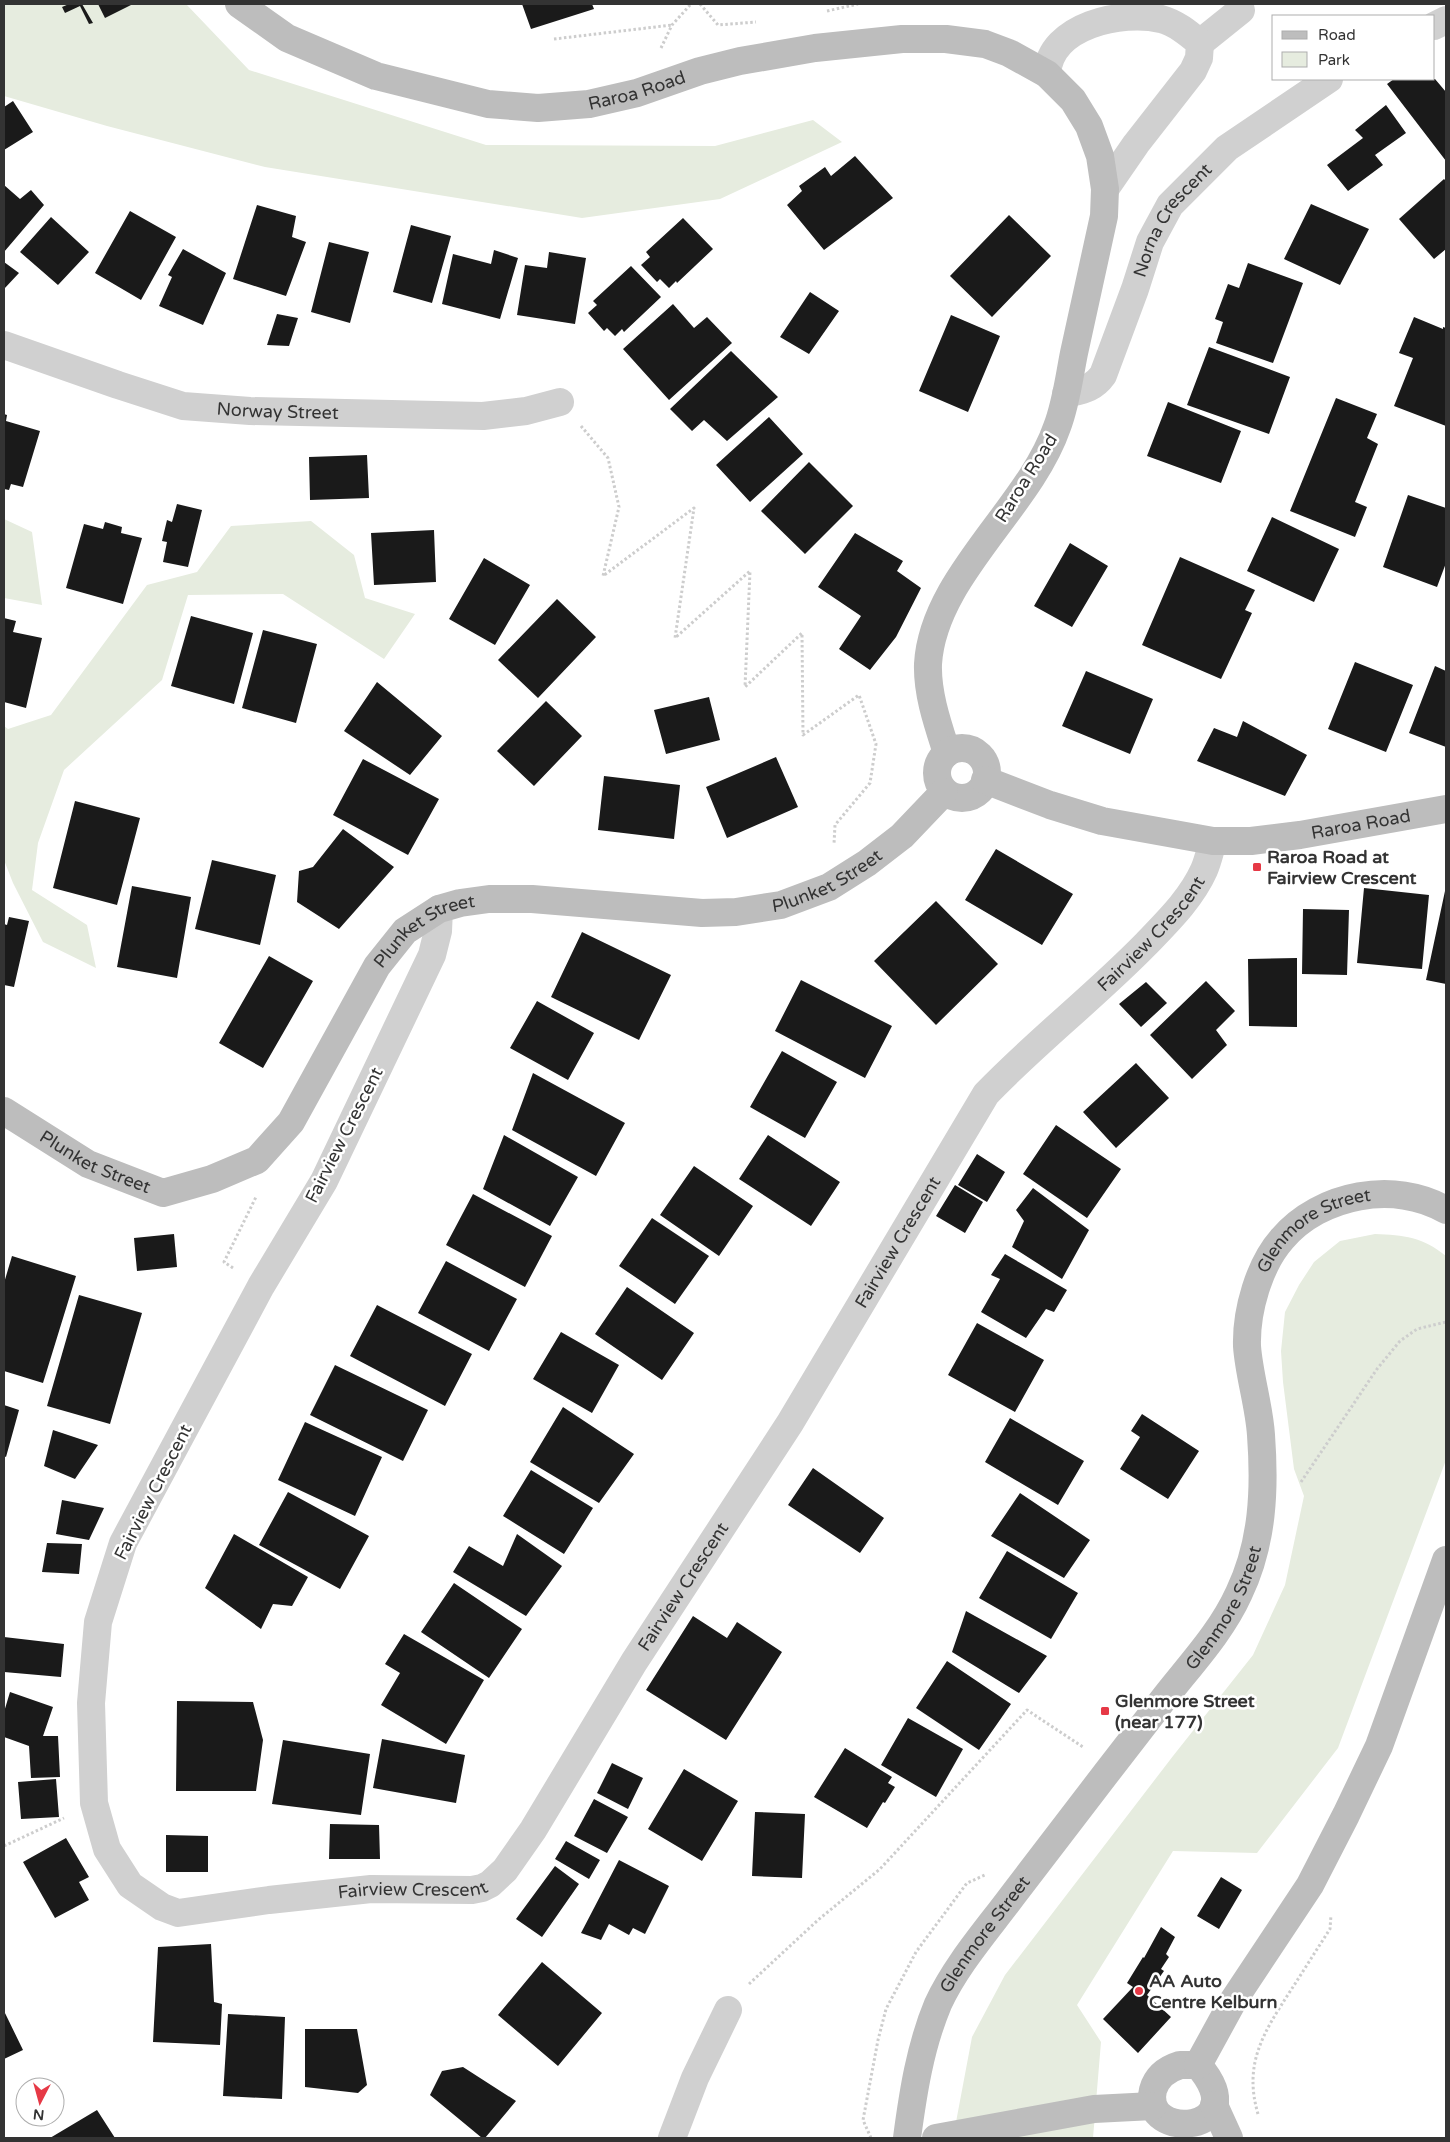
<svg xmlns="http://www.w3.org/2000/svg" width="1450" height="2142" font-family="'Varela Round',sans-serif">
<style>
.green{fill:#e6ecdf}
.building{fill:#1a1a1a}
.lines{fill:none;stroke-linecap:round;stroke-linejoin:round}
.path{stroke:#cdcdcd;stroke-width:3;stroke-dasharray:2.5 2.5;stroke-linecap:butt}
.street{stroke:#d0d0d0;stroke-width:28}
.secondary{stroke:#bdbdbd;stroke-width:28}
.poi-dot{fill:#e63946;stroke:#fff;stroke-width:2}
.labels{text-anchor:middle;stroke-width:5;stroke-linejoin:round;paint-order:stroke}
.street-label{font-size:18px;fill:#333;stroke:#fff}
.poi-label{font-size:18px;font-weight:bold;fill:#333;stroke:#fff;text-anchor:start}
</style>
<rect width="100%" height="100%" fill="#fff"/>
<path class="green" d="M 4,4 L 186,4 L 249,70 L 486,145 L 715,146 L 813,120 L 842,142 L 720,199 L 582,218 L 265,167 L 107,126 L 4,96 Z
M 4,519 L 32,532 L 42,605 L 4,598 Z
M 311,521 L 354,555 L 365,598 L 415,614 L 384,659 L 283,594 L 188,595 L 162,680 L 64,770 L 38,843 L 32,890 L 87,925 L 96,968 L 43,942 L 13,883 L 4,860 L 4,726 L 8,729 L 51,715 L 147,585 L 197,572 L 231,526 Z
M 1375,1234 C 1404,1235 1423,1237 1446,1256 L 1446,1460 L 1338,1748 L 1257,1853 L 1173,1851 L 1077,2005 L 1101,2042 L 1093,2138 L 953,2138 L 972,2037 L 1005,1975 L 1173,1756 L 1253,1655 L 1285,1585 L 1304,1496 L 1294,1469 L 1283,1382 L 1281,1351 L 1285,1312 L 1299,1285 L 1314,1262 L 1340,1241 Z"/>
<path class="building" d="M 69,4 L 82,4 L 93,23 L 89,24 L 80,6 L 65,13 L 62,7 Z
M 98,4 L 133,4 L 105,18 Z
M 522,4 L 592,4 L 594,9 L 531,29 Z
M 1394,79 L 1435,79 L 1446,92 L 1446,161 L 1387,84 Z
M 13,101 L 33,132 L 4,150 L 4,107 Z
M 1386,105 L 1406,133 L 1375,155 L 1383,165 L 1348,191 L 1327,165 L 1363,138 L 1355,130 Z
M 855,156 L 893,198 L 824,250 L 787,205 L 802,191 L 799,186 L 825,167 L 831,176 Z
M 1444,179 L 1446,181 L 1446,249 L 1434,259 L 1399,219 Z
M 4,185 L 20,199 L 31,190 L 44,205 L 4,252 Z
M 1311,204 L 1369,229 L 1340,285 L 1284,259 Z
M 257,205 L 296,216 L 292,237 L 306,242 L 286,296 L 233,279 Z
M 130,211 L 176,237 L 141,300 L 95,273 Z
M 1009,215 L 1051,256 L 992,317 L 950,276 Z
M 51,217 L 89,252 L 58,285 L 20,252 Z
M 683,218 L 713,249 L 677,283 L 676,281 L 669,288 L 660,279 L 657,282 L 641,265 L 650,257 L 646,252 Z
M 411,225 L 451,236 L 432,303 L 393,292 Z
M 329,242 L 369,252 L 350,323 L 311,312 Z
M 183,249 L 226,273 L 203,325 L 159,306 L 172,277 L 168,275 Z
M 494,250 L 518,258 L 500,319 L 442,304 L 453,254 L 491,264 Z
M 549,252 L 586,258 L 575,324 L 517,315 L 525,265 L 547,268 Z
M 4,262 L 19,273 L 4,289 Z
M 1248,263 L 1303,283 L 1273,363 L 1216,343 L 1223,322 L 1215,319 L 1228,284 L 1239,288 Z
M 631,266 L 661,297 L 624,332 L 622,329 L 615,336 L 607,328 L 604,331 L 588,313 L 597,305 L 593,301 Z
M 810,292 L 839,311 L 809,354 L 780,337 Z
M 673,304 L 694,328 L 707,317 L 732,343 L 669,400 L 623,349 Z
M 277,314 L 298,318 L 289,346 L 267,345 Z
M 951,315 L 1000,336 L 968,412 L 919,391 Z
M 1414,317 L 1443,329 L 1443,327 L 1446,328 L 1446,426 L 1394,406 L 1413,358 L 1399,353 Z
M 1209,347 L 1290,377 L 1269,434 L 1187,405 Z
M 731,351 L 778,397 L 727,441 L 704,420 L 692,431 L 670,409 Z
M 1336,398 L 1377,414 L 1367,438 L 1378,444 L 1355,502 L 1367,507 L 1355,537 L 1290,511 Z
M 1168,402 L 1241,431 L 1221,483 L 1147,456 Z
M 4,414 L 7,415 L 6,421 L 40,431 L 23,487 L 11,484 L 9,490 L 4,489 Z
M 769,417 L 803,454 L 750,502 L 716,465 Z
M 367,455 L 369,498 L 310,500 L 309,457 Z
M 809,462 L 853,506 L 805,554 L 761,511 Z
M 1408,495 L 1446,508 L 1446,563 L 1437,587 L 1383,567 Z
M 177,504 L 202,510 L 188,567 L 163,562 L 167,542 L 162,541 L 167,520 L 172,522 Z
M 1272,517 L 1339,549 L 1314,602 L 1247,571 Z
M 105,522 L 122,527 L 121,533 L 142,538 L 123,604 L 66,588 L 84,524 L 103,529 Z
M 434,530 L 436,582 L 374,585 L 371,533 Z
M 855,533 L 903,561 L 897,571 L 921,588 L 896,637 L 870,670 L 839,649 L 861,616 L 818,587 Z
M 1070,543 L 1108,566 L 1072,627 L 1034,606 Z
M 1180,557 L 1255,590 L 1245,610 L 1252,613 L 1221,679 L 1142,645 Z
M 484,558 L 530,585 L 495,645 L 449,619 Z
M 557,599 L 596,637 L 538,698 L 498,660 Z
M 191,616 L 253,633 L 234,704 L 171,686 Z
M 4,618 L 16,621 L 13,632 L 42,638 L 26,708 L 4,702 Z
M 263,630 L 317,644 L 296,723 L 242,708 Z
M 1355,662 L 1413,685 L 1386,752 L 1328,729 Z
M 1435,666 L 1446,671 L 1446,747 L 1409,733 Z
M 1086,671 L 1153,699 L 1130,754 L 1062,726 Z
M 377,682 L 442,736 L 410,775 L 344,731 Z
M 709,697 L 720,740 L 666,754 L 654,710 Z
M 546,701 L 582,736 L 534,786 L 497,751 Z
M 1243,721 L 1307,755 L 1285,796 L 1197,761 L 1214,728 L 1237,737 Z
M 776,757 L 798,807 L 727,838 L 706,787 Z
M 363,759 L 439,799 L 408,855 L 333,815 Z
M 604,776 L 680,785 L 674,839 L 598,830 Z
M 75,801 L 140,818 L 117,905 L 53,888 Z
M 343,829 L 394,867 L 339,929 L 297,902 L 299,871 L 313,867 Z
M 996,849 L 1073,894 L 1042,945 L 965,900 Z
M 212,860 L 276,875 L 260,945 L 195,929 Z
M 132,886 L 191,897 L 177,978 L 117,967 Z
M 1364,888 L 1429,895 L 1422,969 L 1357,963 Z
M 1445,891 L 1446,891 L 1446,984 L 1426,980 Z
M 936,901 L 998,964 L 936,1025 L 874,961 Z
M 1303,909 L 1349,910 L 1347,975 L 1302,974 Z
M 9,917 L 29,921 L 14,987 L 4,985 L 4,924 L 7,925 Z
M 582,932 L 671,975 L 639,1040 L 551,997 Z
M 269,956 L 313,981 L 263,1068 L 219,1043 Z
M 1297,958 L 1297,1027 L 1249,1026 L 1248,959 Z
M 801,980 L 892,1026 L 865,1078 L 775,1031 Z
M 1206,981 L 1235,1011 L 1216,1030 L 1227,1045 L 1192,1079 L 1150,1035 Z
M 1146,982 L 1167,1003 L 1141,1027 L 1119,1004 Z
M 537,1001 L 594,1033 L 568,1080 L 510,1048 Z
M 782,1051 L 837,1082 L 805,1138 L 750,1107 Z
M 1136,1063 L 1169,1098 L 1116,1148 L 1083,1112 Z
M 533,1073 L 625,1123 L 596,1176 L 512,1130 Z
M 1056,1125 L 1121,1169 L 1087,1218 L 1023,1174 Z
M 504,1135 L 578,1177 L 550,1226 L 483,1189 Z
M 768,1135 L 840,1182 L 811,1226 L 739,1179 Z
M 977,1154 L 1005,1172 L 987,1202 L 958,1185 Z
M 694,1166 L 753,1206 L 719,1256 L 660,1215 Z
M 955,1185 L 983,1202 L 965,1233 L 936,1216 Z
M 1033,1188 L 1089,1230 L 1062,1279 L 1012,1247 L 1024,1221 L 1016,1210 Z
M 473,1194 L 552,1236 L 525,1287 L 446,1245 Z
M 652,1218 L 709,1256 L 675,1304 L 619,1266 Z
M 174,1234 L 177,1267 L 137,1271 L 134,1238 Z
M 1005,1254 L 1067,1290 L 1054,1312 L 1046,1309 L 1026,1338 L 981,1312 L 1000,1279 L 991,1275 Z
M 12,1256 L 76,1276 L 43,1383 L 4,1371 L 4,1283 Z
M 446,1261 L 517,1299 L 489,1351 L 418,1313 Z
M 627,1287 L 694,1333 L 662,1380 L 595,1334 Z
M 79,1295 L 142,1313 L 110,1424 L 47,1406 Z
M 377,1305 L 472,1354 L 445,1406 L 350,1356 Z
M 977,1323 L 1044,1360 L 1015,1412 L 948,1375 Z
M 561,1332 L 619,1365 L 592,1413 L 533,1379 Z
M 335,1365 L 428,1410 L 403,1461 L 310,1415 Z
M 4,1405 L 19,1410 L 6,1457 L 4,1456 Z
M 563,1407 L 634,1454 L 599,1503 L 530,1462 Z
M 1142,1414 L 1199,1451 L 1168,1499 L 1120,1469 L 1140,1437 L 1131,1431 Z
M 1010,1418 L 1084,1461 L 1058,1505 L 985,1462 Z
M 305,1422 L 382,1457 L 355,1516 L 278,1480 Z
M 53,1430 L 98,1445 L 75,1479 L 44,1466 Z
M 813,1468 L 884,1518 L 860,1553 L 788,1505 Z
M 531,1470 L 593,1508 L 564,1554 L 503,1516 Z
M 288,1492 L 369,1536 L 340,1589 L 259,1545 Z
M 1020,1493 L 1090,1540 L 1064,1578 L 991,1536 Z
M 62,1500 L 104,1508 L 89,1540 L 56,1534 Z
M 234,1534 L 308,1577 L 292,1606 L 273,1604 L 261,1629 L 205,1588 Z
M 517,1534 L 562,1566 L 526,1616 L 453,1572 L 469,1546 L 503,1566 Z
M 47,1543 L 82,1544 L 79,1574 L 42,1572 Z
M 1007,1551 L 1078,1593 L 1051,1639 L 979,1598 Z
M 454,1583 L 522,1629 L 489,1678 L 421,1632 Z
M 966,1611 L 1047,1656 L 1019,1693 L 952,1652 Z
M 693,1616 L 727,1638 L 737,1622 L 782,1652 L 726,1740 L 646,1690 Z
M 404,1634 L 484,1680 L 446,1744 L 381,1705 L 400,1673 L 385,1664 Z
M 4,1637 L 64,1644 L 61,1677 L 4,1672 Z
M 947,1661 L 1011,1704 L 979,1750 L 916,1708 Z
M 10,1692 L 53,1707 L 43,1736 L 58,1736 L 60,1777 L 31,1778 L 29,1746 L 4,1737 L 4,1712 Z
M 177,1701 L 253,1702 L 263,1740 L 256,1791 L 176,1791 Z
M 908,1718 L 963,1749 L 936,1797 L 881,1765 Z
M 382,1739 L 465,1755 L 456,1803 L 373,1788 Z
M 283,1740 L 370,1754 L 361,1815 L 272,1804 Z
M 845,1748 L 892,1777 L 888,1783 L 895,1787 L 885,1803 L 883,1802 L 867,1828 L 814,1797 Z
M 612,1763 L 643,1778 L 628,1809 L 597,1793 Z
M 684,1769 L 738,1801 L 702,1861 L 648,1829 Z
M 56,1779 L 59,1817 L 21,1819 L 18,1782 Z
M 594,1799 L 628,1817 L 607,1853 L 574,1836 Z
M 755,1812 L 805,1814 L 802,1878 L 752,1876 Z
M 330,1824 L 379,1825 L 380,1859 L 329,1859 Z
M 166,1835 L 208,1836 L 208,1872 L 166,1872 Z
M 66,1838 L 89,1877 L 79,1882 L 89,1900 L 55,1918 L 23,1862 Z
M 566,1841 L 600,1860 L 589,1879 L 555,1859 Z
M 619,1860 L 669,1886 L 645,1934 L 633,1928 L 629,1935 L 609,1924 L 601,1940 L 581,1933 Z
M 555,1866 L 579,1884 L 542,1937 L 516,1919 Z
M 1221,1877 L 1242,1890 L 1219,1929 L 1197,1916 Z
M 1161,1927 L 1175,1937 L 1166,1954 L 1169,1957 L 1161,1969 L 1164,1971 L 1147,1995 L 1171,2017 L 1138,2053 L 1103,2019 L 1133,1987 L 1127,1983 L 1143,1957 L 1144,1958 Z
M 211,1944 L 214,2002 L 222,2004 L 220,2045 L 153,2042 L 158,1947 Z
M 542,1962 L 602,2013 L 558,2066 L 498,2015 Z
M 4,2011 L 23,2050 L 4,2059 Z
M 228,2014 L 285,2017 L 282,2099 L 223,2096 Z
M 305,2029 L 357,2029 L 367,2085 L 358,2093 L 305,2087 Z
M 463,2067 L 516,2101 L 485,2138 L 482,2138 L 430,2095 L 442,2071 Z
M 97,2110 L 115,2138 L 50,2138 Z"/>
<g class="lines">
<path class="path" d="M 700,4 L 718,25 L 756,22
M 827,11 L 858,4
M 554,39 L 672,25
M 661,48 L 672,25 L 691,4
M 581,426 L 608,458 L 619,507 L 603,576 L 694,508 L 675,638 L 750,571 L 745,687 L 802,633 L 803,735 L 859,695 L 876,744 L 870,783 L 835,825 L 834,844
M 233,1268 L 224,1262 L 256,1197
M 1301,1482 L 1377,1369 L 1400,1341 L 1417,1329 L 1446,1322
M 4,1846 L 64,1818
M 749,1984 L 818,1920 L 880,1869 L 1027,1710 L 1083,1747
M 1258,2114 C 1243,2063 1264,2032 1291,1990 C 1304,1970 1317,1949 1330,1929 L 1331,1915
M 871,2138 L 863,2120 L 878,2040 L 886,2009 L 916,1952 L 967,1883 L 985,1875"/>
<g class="street">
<path d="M 1434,26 L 1446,20"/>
<path d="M 1200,43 L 1241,10"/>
<path d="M 1047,74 C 1050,25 1122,10 1161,19 C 1176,23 1188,33 1200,43 L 1199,58 L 1193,71 L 1136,144 L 1105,189"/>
<path id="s1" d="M 4,345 L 118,385 L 183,406 L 250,411 L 483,416 L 526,411 L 560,402"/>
<path id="s2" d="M 1066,394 C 1082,390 1093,389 1103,375 L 1135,289 L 1150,242 L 1170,205 L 1227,148 L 1329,79"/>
<path id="s3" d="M 439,909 L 438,931 L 432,955 L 324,1181 L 261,1286 L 123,1543 L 98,1622 L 91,1703 L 94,1803 L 107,1849 L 130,1885 L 162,1907 L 178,1913 L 269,1900 L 371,1889 L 472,1890 L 482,1888 L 490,1884 L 505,1870 L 533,1830 L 634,1662 L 790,1423 L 986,1094 C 1036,1042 1094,997 1145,945 C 1167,922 1191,899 1204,870 C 1208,861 1210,851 1213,841"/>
<path d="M 672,2138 L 695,2078 L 728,2010"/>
</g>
<g class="secondary">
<path id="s4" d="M 239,4 L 287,38 L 376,76 L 488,104 L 538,108 L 589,104 L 637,93 L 700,71 L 740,61 L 815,48 L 902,39 L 946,39 L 985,44 L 1009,53 L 1047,74 L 1073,100 L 1089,126 L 1100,156 L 1105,189 L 1104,216 C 1094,262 1084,308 1074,353 C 1069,378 1066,404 1057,427 C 1029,508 933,577 928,664 C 927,694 938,725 947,753"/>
<circle cx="962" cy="773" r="25"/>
<path id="s5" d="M 985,780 L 1050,805 L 1102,821 L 1213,841 L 1251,841 L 1300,835 L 1446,809"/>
<path id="s6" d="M 4,1111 L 88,1164 L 163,1193 L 212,1179 L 257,1160 L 291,1122 L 377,966 L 405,931 L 439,909 L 460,903 L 489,899 L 532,899 L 702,913 L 736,912 L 781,905 L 829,887 L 867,863 L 902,836 L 944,792"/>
<path d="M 1180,2065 L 1198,2065 C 1258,2134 1140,2142 1153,2090 C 1157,2076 1167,2069 1180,2065 Z"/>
<path d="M 1198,2065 L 1233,2001 L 1310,1885 L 1346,1815 L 1379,1746 L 1446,1560"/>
<path d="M 1214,2105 L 1229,2138"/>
<path id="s7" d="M 907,2138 C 913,2093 920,2047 938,2004 C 956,1965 987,1930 1013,1895 C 1061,1832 1110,1768 1159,1705 C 1187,1668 1220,1635 1239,1593 C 1263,1543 1265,1489 1261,1435 C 1259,1405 1249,1375 1247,1346 C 1246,1311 1259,1265 1282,1239 C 1320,1194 1395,1180 1446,1210"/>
<path d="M 936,2138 L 1094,2109 L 1153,2106"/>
</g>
</g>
<g class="poi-dot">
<rect x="1252" y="862" width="10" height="10" rx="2.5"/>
<rect x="1100" y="1706" width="10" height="10" rx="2.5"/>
<circle cx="1139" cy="1991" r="5"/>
</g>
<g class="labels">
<g class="street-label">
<text dy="6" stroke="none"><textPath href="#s4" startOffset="422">Raroa Road</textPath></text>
<text dy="6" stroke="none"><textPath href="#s2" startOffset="214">Norna Crescent</textPath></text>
<text dy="6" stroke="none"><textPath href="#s1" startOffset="284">Norway Street</textPath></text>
<text transform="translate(1026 478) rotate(-58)" y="6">Raroa Road</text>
<text dy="6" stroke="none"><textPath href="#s5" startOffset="386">Raroa Road</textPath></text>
<text dy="6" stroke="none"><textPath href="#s6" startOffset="990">Plunket Street</textPath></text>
<text dy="6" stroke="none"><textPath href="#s3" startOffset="2601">Fairview Crescent</textPath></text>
<text dy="6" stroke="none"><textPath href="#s6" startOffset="570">Plunket Street</textPath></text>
<text transform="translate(344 1135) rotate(-63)" y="6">Fairview Crescent</text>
<text dy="6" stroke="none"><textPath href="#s6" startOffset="105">Plunket Street</textPath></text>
<text dy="6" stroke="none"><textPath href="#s7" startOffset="1046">Glenmore Street</textPath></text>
<text dy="6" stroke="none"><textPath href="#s3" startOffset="2198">Fairview Crescent</textPath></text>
<text transform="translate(153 1492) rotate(-63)" y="6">Fairview Crescent</text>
<text dy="6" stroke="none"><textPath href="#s3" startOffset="1792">Fairview Crescent</textPath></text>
<text dy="6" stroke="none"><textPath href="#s7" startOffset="628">Glenmore Street</textPath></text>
<text dy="6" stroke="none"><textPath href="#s3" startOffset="1358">Fairview Crescent</textPath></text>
<text dy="6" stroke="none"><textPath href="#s7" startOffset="222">Glenmore Street</textPath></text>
</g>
<g class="poi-label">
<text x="1267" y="863">Raroa Road at<tspan x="1267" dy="21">Fairview Crescent</tspan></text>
<text x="1115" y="1707">Glenmore Street<tspan x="1115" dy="21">(near 177)</tspan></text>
<text x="1149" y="1987">AA Auto<tspan x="1149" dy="21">Centre Kelburn</tspan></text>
</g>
</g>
<rect width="1450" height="2142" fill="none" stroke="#333333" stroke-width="10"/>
<rect x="1272" y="15" width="162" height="65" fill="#ffffff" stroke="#adadad"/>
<rect x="1282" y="31" width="25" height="8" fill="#bdbdbd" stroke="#adadad"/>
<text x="1318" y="40" font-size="15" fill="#333333">Road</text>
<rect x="1282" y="52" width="25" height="15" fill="#e6ecdf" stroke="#adadad"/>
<text x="1318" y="65" font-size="15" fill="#333333">Park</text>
<g transform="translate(40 2102) rotate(186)"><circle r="24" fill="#ffffff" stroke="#adadad"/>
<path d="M0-4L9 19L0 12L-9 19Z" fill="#e63946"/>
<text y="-8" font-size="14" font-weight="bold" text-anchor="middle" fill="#333333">N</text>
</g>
</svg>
